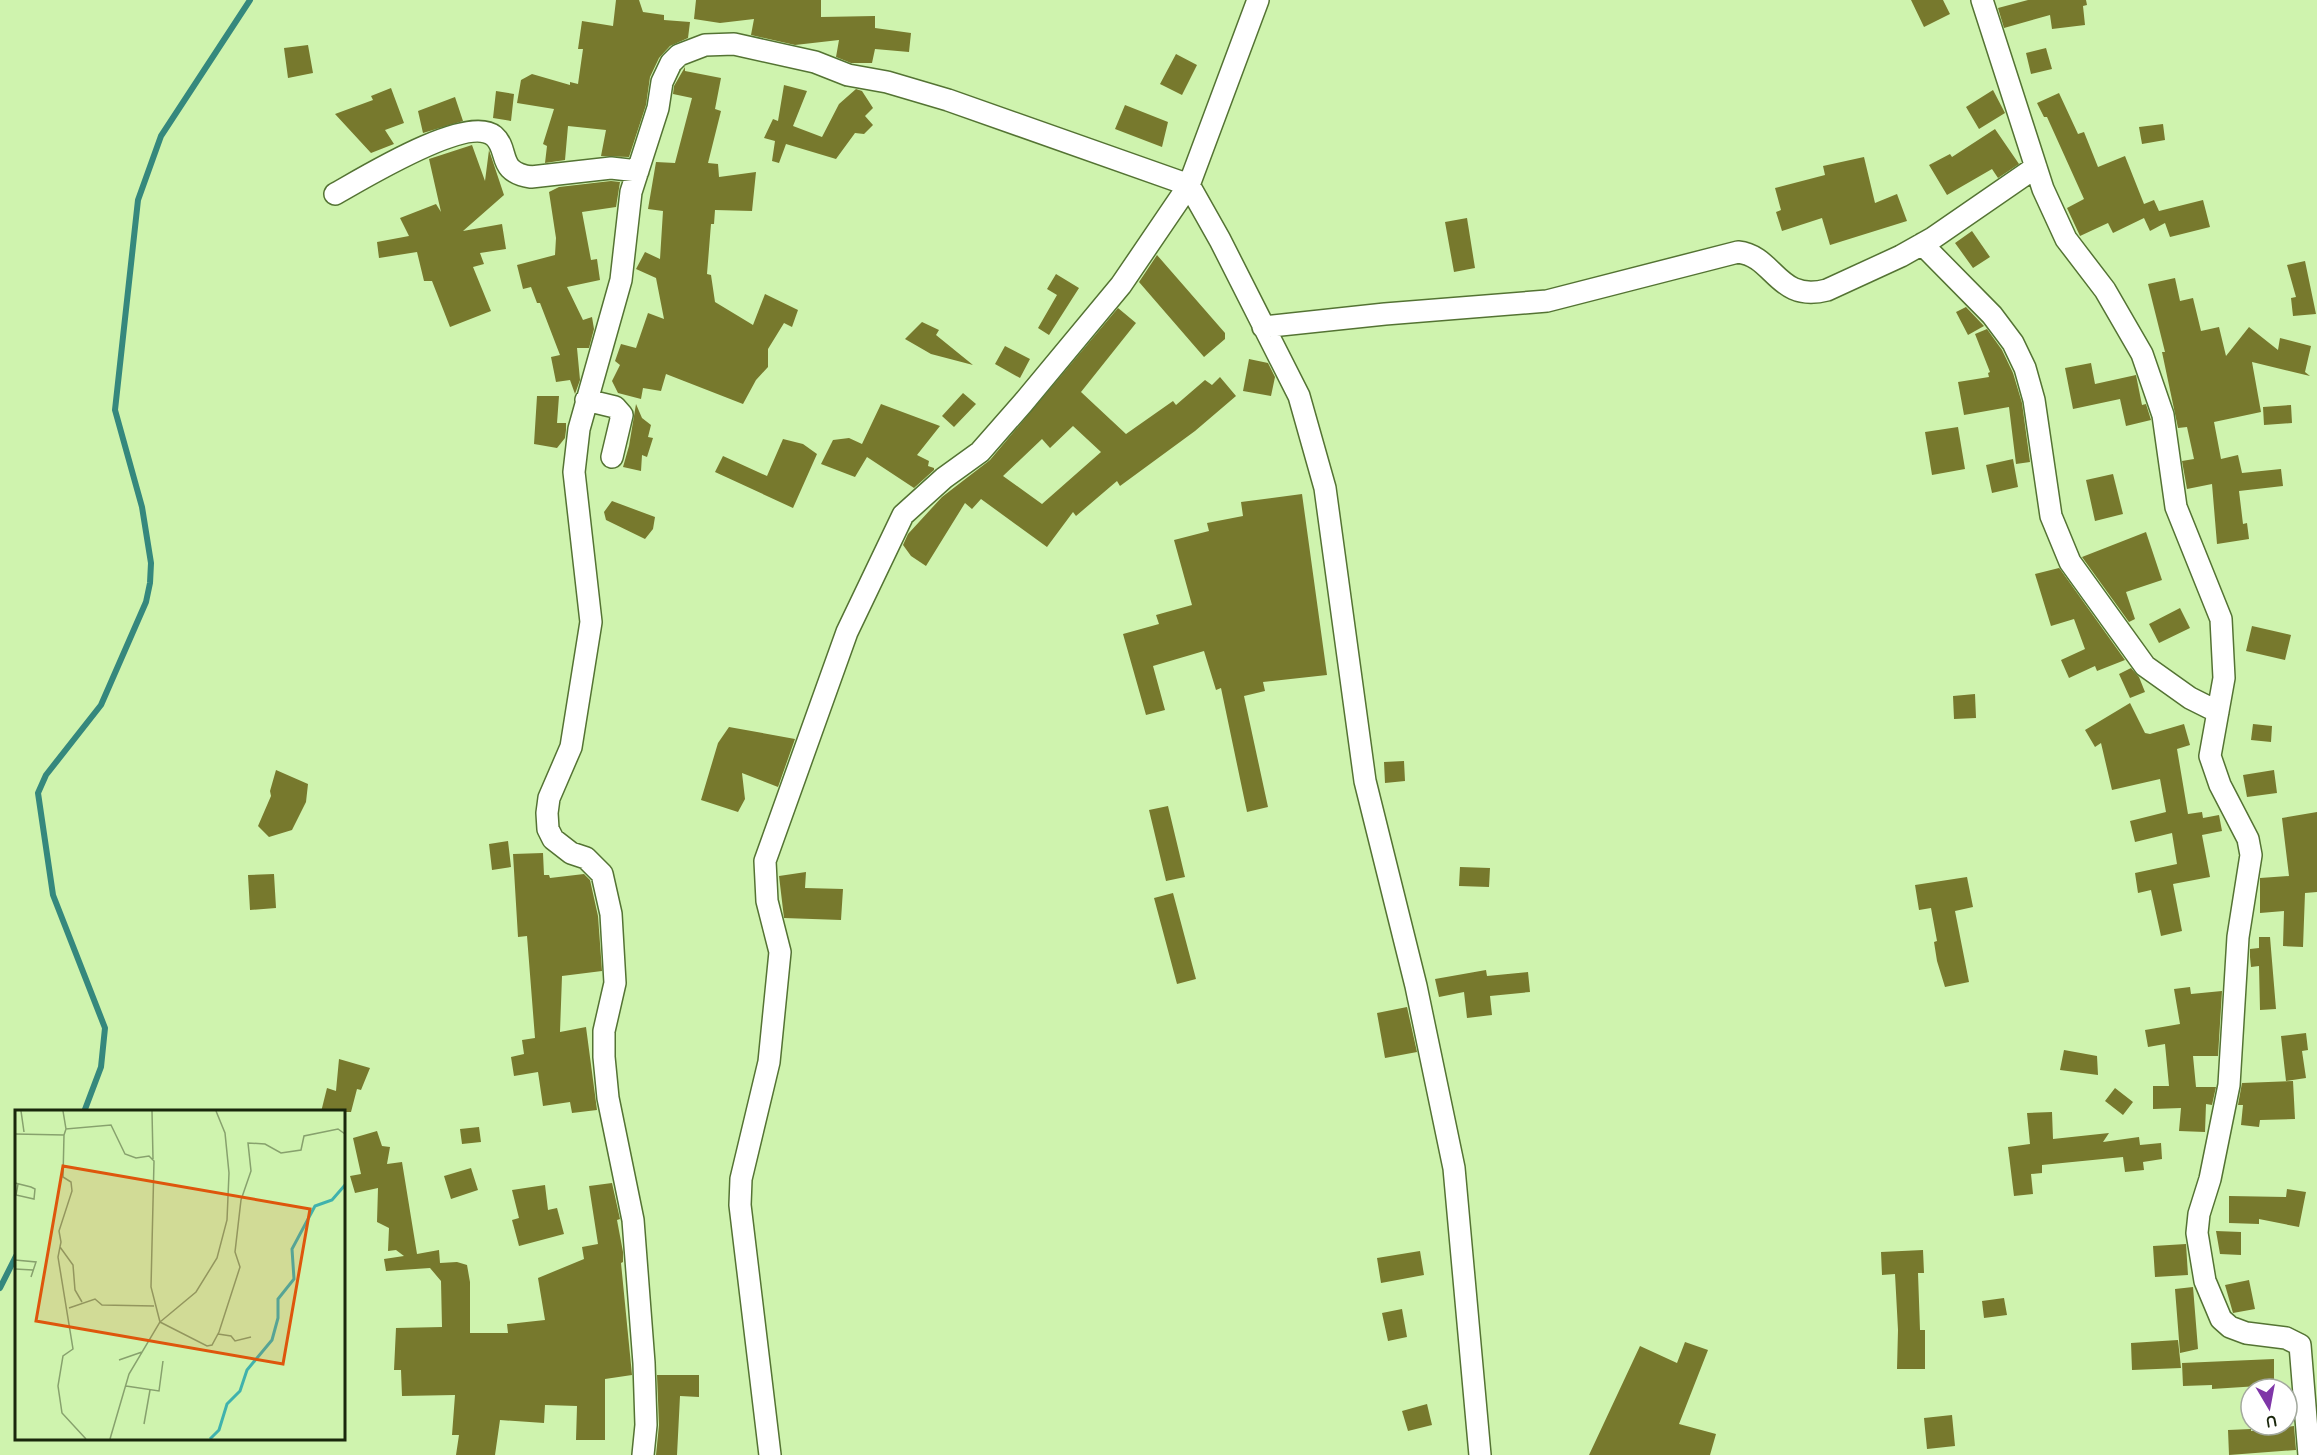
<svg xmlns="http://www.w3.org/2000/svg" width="2317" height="1455" font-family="Quicksand,sans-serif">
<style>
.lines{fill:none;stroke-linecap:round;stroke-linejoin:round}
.stream{stroke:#35887d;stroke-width:6}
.building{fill:#77792d;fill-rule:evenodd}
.minor-casing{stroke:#547333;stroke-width:24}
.minor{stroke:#fff;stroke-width:21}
.inset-river{fill:none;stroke:#40b2ad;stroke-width:3}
.inset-road{fill:none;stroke:#87a16d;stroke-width:1.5}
.view{fill:#de560c;fill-opacity:0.15;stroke:#de560c;stroke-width:3}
.inset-edge{fill:none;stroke:#1a270c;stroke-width:3}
</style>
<rect width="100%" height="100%" fill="#cff3ae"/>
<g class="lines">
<path class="stream" d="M 84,1112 L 101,1067 L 105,1028 L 53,895 L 38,793 L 46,775 L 101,705 L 146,602 L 150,583 L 151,563 L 142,507 L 115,410 L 138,200 L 161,136 L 250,0
M 0,1288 L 16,1256"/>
</g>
<path class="building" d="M 616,0 L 639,0 L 643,12 L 664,15 L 664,20 L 690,22 L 688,38 L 670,46 L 659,58 L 650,77 L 646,105 L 629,157 L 601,156 L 606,130 L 568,126 L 565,160 L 545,163 L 547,146 L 543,144 L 554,109 L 517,103 L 521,80 L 532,74 L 570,85 L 570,82 L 578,84 L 583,49 L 578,49 L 582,21 L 613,26 Z
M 696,0 L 821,0 L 821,17 L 875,16 L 875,28 L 911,33 L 909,52 L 875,49 L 872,63 L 851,63 L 836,57 L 839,40 L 795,45 L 751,35 L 754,19 L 720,23 L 694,19 Z
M 1911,0 L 1943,0 L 1950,14 L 1924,27 Z
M 2028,0 L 2086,0 L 2087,5 L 2083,6 L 2085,25 L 2052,29 L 2050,15 L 2004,28 L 1998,8 Z
M 308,45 L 313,73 L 288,78 L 284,48 Z
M 2046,48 L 2052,69 L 2031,74 L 2026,53 Z
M 1176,54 L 1197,65 L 1182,95 L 1160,84 Z
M 685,67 L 685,71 L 721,78 L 715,109 L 721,111 L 708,163 L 718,164 L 719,177 L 756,172 L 752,211 L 715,210 L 714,224 L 711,224 L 707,274 L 711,275 L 715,302 L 753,325 L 765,294 L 798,310 L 792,327 L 784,323 L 768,349 L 768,367 L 756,380 L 743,404 L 666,374 L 661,391 L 643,388 L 641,399 L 618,393 L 612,381 L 620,365 L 615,361 L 621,344 L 636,348 L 648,313 L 664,319 L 656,278 L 636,269 L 645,252 L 660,259 L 663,211 L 648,209 L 656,162 L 675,163 L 692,98 L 673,94 L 674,86 Z
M 784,85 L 807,91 L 793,126 L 822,137 L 839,104 L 856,89 L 862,91 L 873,108 L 865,116 L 873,125 L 864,134 L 855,133 L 836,159 L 786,144 L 779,163 L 772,161 L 775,141 L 764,138 L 773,119 L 778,121 Z
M 391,88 L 404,123 L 385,130 L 394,144 L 371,153 L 335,114 L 373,100 L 371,96 Z
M 1993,90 L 2005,113 L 1979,129 L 1966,107 Z
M 496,91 L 514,94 L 511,121 L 493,118 Z
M 2059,93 L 2078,134 L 2084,132 L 2098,167 L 2125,156 L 2144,204 L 2154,200 L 2159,211 L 2203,200 L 2210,227 L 2170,237 L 2165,223 L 2150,231 L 2144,218 L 2113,233 L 2108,223 L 2080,236 L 2067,208 L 2084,199 L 2047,117 L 2044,117 L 2037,103 Z
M 455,97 L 463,121 L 423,133 L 418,111 Z
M 1125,105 L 1168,122 L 1162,147 L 1115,129 Z
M 2163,124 L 2165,140 L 2142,144 L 2139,127 Z
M 1995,129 L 2019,164 L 1998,178 L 1992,169 L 1947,195 L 1929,165 L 1950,154 L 1952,157 Z
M 472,145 L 485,181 L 489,150 L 504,195 L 463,231 L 502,224 L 506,249 L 480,253 L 484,264 L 473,267 L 491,311 L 450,327 L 432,281 L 424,281 L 417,252 L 379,258 L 377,242 L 409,236 L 400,218 L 436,204 L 441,212 L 429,159 Z
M 1864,157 L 1875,203 L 1897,194 L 1907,221 L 1830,245 L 1822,218 L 1782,231 L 1776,212 L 1781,210 L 1775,188 L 1825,175 L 1823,166 Z
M 611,181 L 620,182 L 616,207 L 582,212 L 591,260 L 597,259 L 600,280 L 567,287 L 583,320 L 592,317 L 594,329 L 589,348 L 577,348 L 580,380 L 575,394 L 570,380 L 556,382 L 551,357 L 560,355 L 540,303 L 537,303 L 531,287 L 523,289 L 517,265 L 555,255 L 556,238 L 549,192 L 559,187 Z
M 1467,218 L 1475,268 L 1454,272 L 1445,222 Z
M 1972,231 L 1990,257 L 1973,268 L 1955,243 Z
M 1157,255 L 1225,333 L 1225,339 L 1204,357 L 1139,282 Z
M 2305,261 L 2316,314 L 2293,316 L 2291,298 L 2296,297 L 2287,265 Z
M 1056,274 L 1079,288 L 1049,335 L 1038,328 L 1057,295 L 1047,289 Z
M 2175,278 L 2180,301 L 2193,298 L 2201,331 L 2219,327 L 2226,356 L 2249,327 L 2278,350 L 2280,338 L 2311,346 L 2305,372 L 2310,376 L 2252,362 L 2261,412 L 2214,422 L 2221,459 L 2238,455 L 2242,473 L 2281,469 L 2283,486 L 2239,491 L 2243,524 L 2247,523 L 2249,539 L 2217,544 L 2212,484 L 2187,489 L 2182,461 L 2194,459 L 2187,427 L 2178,428 L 2162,352 L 2165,352 L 2148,284 Z
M 1966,307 L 1984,326 L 1968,335 L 1956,312 Z
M 1118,308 L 1136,323 L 1081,392 L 1126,434 L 1173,401 L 1176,405 L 1205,380 L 1212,385 L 1220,377 L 1236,396 L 1195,431 L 1120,486 L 1117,481 L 1076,516 L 1073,512 L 1047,547 L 981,499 L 972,509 L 965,503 L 926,566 L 911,556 L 903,545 L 908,534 L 942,497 L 990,460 ZM 1073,426 L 1101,452 L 1042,504 L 1003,476 L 1042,439 L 1050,448 Z
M 922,322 L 939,330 L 936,335 L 973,365 L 931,354 L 905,339 Z
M 1987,329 L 2002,350 L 2013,373 L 2022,403 L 2030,462 L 2016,464 L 2009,407 L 1964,415 L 1958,382 L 1989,377 L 1988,373 L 1990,372 L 1975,334 Z
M 1005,346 L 1030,359 L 1020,378 L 995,364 Z
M 1249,359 L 1268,363 L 1275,377 L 1271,396 L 1243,391 Z
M 2091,363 L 2095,384 L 2136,375 L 2142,405 L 2146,404 L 2151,420 L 2126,426 L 2120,399 L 2073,409 L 2065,368 Z
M 963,393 L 976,404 L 954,427 L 942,416 Z
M 537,396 L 559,396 L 557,423 L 566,423 L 566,430 L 565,438 L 557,448 L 534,444 Z
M 636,404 L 642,418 L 651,425 L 648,437 L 653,438 L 647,457 L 642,455 L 641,471 L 623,467 L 629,446 Z
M 881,404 L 940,426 L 917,455 L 929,461 L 928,466 L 934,468 L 934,470 L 914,488 L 867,457 L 855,477 L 821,464 L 833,440 L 849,438 L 862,444 Z
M 2291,405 L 2292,423 L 2264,425 L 2263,407 Z
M 1958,427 L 1965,469 L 1932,475 L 1925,432 Z
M 783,439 L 803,444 L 817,454 L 793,508 L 715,472 L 723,456 L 767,476 Z
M 2013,459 L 2018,487 L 1992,493 L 1986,465 Z
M 2113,474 L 2123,514 L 2095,521 L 2086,480 Z
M 1302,494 L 1327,675 L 1263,682 L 1265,691 L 1244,696 L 1268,807 L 1247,812 L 1221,688 L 1216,690 L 1204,651 L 1153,666 L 1165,710 L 1146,715 L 1123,634 L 1159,624 L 1156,615 L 1192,605 L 1174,540 L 1209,531 L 1207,523 L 1243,516 L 1241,502 Z
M 612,501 L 655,517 L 653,529 L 645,539 L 606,520 L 604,512 Z
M 2146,532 L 2162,580 L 2126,592 L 2135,619 L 2129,622 L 2082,557 Z
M 2059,568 L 2060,569 L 2125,660 L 2097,671 L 2095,666 L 2069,678 L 2061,660 L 2085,649 L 2074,619 L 2051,626 L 2035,574 Z
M 2180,608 L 2190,628 L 2159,643 L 2149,624 Z
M 2252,626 L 2291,635 L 2285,660 L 2246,651 Z
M 2131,668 L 2139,677 L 2145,692 L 2130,698 L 2119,674 Z
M 1975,694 L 1976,718 L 1954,719 L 1953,696 Z
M 2130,703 L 2145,733 L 2150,734 L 2184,724 L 2190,745 L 2177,749 L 2188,814 L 2202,812 L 2203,818 L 2219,815 L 2222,831 L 2202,835 L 2210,877 L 2173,884 L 2182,931 L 2161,936 L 2151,890 L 2138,893 L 2135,873 L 2177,864 L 2172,833 L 2135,842 L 2130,821 L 2166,812 L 2160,779 L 2112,790 L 2101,743 L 2095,747 L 2085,730 Z
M 2253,724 L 2272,726 L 2271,742 L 2251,740 Z
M 729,727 L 795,739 L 778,787 L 742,773 L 745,799 L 738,812 L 701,800 L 718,743 Z
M 1404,761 L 1405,781 L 1385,783 L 1384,762 Z
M 276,770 L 308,784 L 306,802 L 292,830 L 269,837 L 258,826 L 271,796 L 270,791 Z
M 2274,770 L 2277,793 L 2247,797 L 2243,775 Z
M 1168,806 L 1185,877 L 1166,881 L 1149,810 Z
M 2317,812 L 2317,892 L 2305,893 L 2303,947 L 2283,946 L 2284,911 L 2260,913 L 2260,878 L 2289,876 L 2282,818 Z
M 508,841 L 511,867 L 492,870 L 489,844 Z
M 543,853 L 544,875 L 549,875 L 550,878 L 584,874 L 590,880 L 598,916 L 602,971 L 562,976 L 560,1032 L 586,1027 L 597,1110 L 572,1113 L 570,1102 L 543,1106 L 538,1072 L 514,1076 L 511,1057 L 524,1054 L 522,1040 L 535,1038 L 527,936 L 518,937 L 513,854 Z
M 1460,867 L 1490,868 L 1489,887 L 1459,886 Z
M 806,872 L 805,888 L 843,889 L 841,920 L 784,918 L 779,876 Z
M 274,874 L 276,908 L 250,910 L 248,875 Z
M 1967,877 L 1973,907 L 1955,911 L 1969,982 L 1945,987 L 1937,961 L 1934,942 L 1937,941 L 1931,908 L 1919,910 L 1915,885 Z
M 1173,893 L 1196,979 L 1177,984 L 1154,898 Z
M 2259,937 L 2270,937 L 2276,1009 L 2260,1010 L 2259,966 L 2251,967 L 2250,957 L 2250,949 L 2259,948 Z
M 1486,970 L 1487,976 L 1528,972 L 1530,992 L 1490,996 L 1492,1015 L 1467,1018 L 1464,992 L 1439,997 L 1435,979 Z
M 2190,987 L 2191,994 L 2222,991 L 2218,1056 L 2193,1056 L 2196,1087 L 2216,1087 L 2212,1105 L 2206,1104 L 2205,1132 L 2179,1131 L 2181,1108 L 2153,1109 L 2153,1086 L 2169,1086 L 2165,1044 L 2148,1047 L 2145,1030 L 2180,1024 L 2174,989 Z
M 1407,1007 L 1417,1052 L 1385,1058 L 1377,1013 Z
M 2306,1033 L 2308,1050 L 2302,1051 L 2306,1078 L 2286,1081 L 2281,1036 Z
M 2064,1050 L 2097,1056 L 2098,1075 L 2060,1070 Z
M 339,1059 L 370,1068 L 361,1090 L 357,1089 L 351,1112 L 321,1112 L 327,1088 L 336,1091 Z
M 2293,1081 L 2295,1119 L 2260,1120 L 2259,1127 L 2241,1125 L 2243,1105 L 2238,1105 L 2242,1083 Z
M 2115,1088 L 2133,1102 L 2123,1115 L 2105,1101 Z
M 2052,1112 L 2053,1139 L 2109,1133 L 2103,1142 L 2139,1137 L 2140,1145 L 2161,1143 L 2162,1159 L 2143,1162 L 2144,1170 L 2125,1172 L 2123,1157 L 2042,1165 L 2042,1173 L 2031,1174 L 2033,1194 L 2014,1196 L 2008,1147 L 2030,1144 L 2027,1113 Z
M 479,1127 L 481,1142 L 462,1144 L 460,1129 Z
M 377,1131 L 382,1146 L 390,1147 L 387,1164 L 402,1162 L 417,1254 L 439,1250 L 440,1263 L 457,1262 L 467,1265 L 470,1282 L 470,1333 L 508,1333 L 507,1324 L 545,1320 L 538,1278 L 584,1259 L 582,1247 L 598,1244 L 589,1186 L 612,1183 L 620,1219 L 617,1220 L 623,1252 L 623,1262 L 621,1263 L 632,1375 L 605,1379 L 605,1440 L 576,1440 L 577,1406 L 545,1405 L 544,1423 L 500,1420 L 495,1455 L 456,1455 L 459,1435 L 452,1435 L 455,1395 L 402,1396 L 401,1370 L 394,1370 L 396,1328 L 442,1327 L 441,1281 L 430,1268 L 386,1271 L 384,1259 L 404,1256 L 396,1250 L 388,1251 L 389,1228 L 377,1222 L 378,1188 L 355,1193 L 350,1176 L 361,1174 L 353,1138 Z
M 471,1168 L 478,1190 L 451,1199 L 444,1176 Z
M 545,1185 L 548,1210 L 557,1208 L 564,1234 L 519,1246 L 512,1220 L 519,1218 L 512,1190 Z
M 2287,1189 L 2306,1192 L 2299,1227 L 2259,1219 L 2259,1224 L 2229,1223 L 2229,1196 L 2286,1197 Z
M 2216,1231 L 2241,1232 L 2241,1255 L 2220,1254 Z
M 2186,1244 L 2188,1275 L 2155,1277 L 2153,1246 Z
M 1923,1250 L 1924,1273 L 1918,1273 L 1920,1330 L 1925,1330 L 1925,1369 L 1897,1369 L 1898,1330 L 1895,1274 L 1882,1275 L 1881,1252 Z
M 1420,1251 L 1424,1275 L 1381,1283 L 1377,1258 Z
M 2249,1280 L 2255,1309 L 2233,1313 L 2225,1285 Z
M 2193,1287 L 2198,1349 L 2180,1353 L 2175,1289 Z
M 2004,1298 L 2007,1315 L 1984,1318 L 1982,1301 Z
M 1402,1309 L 1407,1337 L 1388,1341 L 1382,1313 Z
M 2178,1340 L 2181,1368 L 2132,1370 L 2131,1343 Z
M 1685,1342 L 1708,1350 L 1679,1424 L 1716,1434 L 1710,1455 L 1589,1455 L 1640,1346 L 1677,1363 Z
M 2274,1359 L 2274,1385 L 2212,1389 L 2212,1385 L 2183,1386 L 2182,1363 Z
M 657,1375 L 699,1375 L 699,1397 L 680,1396 L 677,1455 L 656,1455 L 659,1425 Z
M 1427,1404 L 1432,1425 L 1408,1431 L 1402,1411 Z
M 1952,1415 L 1955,1446 L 1927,1449 L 1924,1418 Z
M 2294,1426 L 2296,1450 L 2229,1455 L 2228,1430 L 2251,1429 L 2251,1431 Z"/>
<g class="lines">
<g class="minor-casing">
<path id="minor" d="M 1258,0 L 1189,185 L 1220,240 L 1299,396 L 1325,488 L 1365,781 L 1416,986 L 1454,1168 L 1480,1455
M 1982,0 L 2043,189 L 2066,239 L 2105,290 L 2142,354 L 2163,415 L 2176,507 L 2221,619 L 2224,678 L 2210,756 L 2220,785 L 2248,839 L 2251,855 L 2238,937 L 2229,1085 L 2210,1179 L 2199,1214 L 2197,1233 L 2205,1281 L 2221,1319 L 2230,1327 L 2246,1333 L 2286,1338 L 2300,1345 L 2309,1455
M 335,194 C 362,179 467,114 494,136 C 510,150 496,172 531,177 L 611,168 L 638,171
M 1922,244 L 1992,315 L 2013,343 L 2025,368 L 2034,400 L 2051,516 L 2070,562 L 2145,666 L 2190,698 L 2218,712
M 1263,327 L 1385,314 L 1547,301 L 1738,252 C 1775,256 1777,303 1827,290 L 1901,256 L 1933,238 L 2036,167
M 586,400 L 615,407 L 622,415 L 612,457
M 643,1455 L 646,1425 L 644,1363 L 633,1220 L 608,1098 L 604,1057 L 604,1031 L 615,983 L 611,914 L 602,874 L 586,858 L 571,853 L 553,839 L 548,829 L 547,813 L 549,798 L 571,747 L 591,622 L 574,472 L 579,429 L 621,280 L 631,192 L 658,108 L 662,82 L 671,63 L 679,55 L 705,45 L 734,44 L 815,62 L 848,75 L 887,82 L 948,100 L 1189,185 L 1121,285 L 1023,403 L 980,452 L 944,478 L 903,515 L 847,632 L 765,861 L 767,901 L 780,952 L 769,1062 L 741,1179 L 740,1205 L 770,1455"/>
</g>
<use href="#minor" class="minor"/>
</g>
<g transform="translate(15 1110)">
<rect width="330" height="330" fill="#cff3ae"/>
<path class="inset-river" d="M 195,329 L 204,320 L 212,294 L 225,281 L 232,260 L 257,230 L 263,208 L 263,189 L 279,169 L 277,139 L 300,96 L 317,90 L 330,75"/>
<path class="inset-road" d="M 6,1 L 9,22M 48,1 L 51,19 L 96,15 L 110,44 L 121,48 L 134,46 L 139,51 L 136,177 L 145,212 L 114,264 L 95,329M 137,1 L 138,49M 201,1 L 210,23 L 214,63 L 212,110 L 202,148 L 181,182 L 145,212 L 192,236 L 197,235 L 204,222 L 225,157 L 220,142 L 226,90 L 236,61 L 233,33 L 250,34 L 266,43 L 286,40 L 289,26 L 323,19 L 330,24M 0,24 L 49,25 L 51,19M 49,25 L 48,67 L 56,72 L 57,81 L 44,121 L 46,132 L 43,147 L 58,239 L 48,246 L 43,276 L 47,303 L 71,329M 0,73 L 16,77 L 20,79 L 19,89 L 1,85 L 3,74M 45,137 L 58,155 L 60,180 L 67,192M 0,150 L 21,152 L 16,167M 0,159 L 18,160M 54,198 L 80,189 L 87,195 L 139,196M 203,224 L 216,226 L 220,231 L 236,227M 104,250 L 127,242M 111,276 L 144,281 L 148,251M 129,314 L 135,280"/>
<path class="view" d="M 48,56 L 295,99 L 268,254 L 21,211 Z"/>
<rect width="330" height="330" class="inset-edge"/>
</g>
<g transform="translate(2269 1407) rotate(170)"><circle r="28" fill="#ffffff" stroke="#a3a99e" stroke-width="1.5"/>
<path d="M0-4.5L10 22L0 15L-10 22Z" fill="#7f36a8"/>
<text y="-9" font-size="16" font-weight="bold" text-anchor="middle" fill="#1a270c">U</text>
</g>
</svg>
